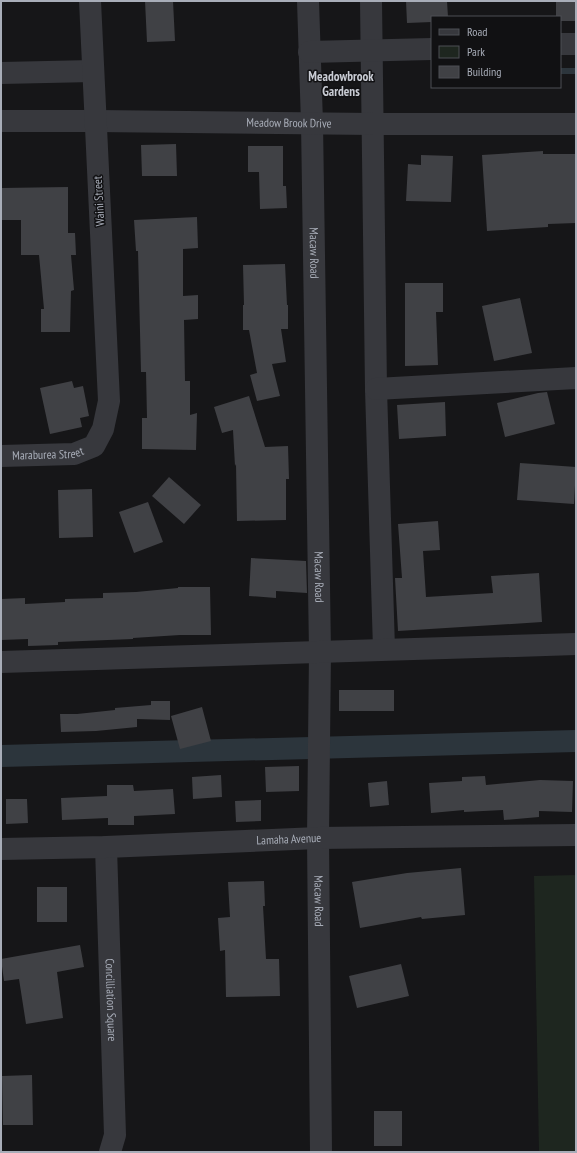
<svg xmlns="http://www.w3.org/2000/svg" width="577" height="1153" font-family="'PT Sans Narrow',sans-serif">
<style>
.green{fill:#1e261f}
.lines{fill:none;stroke-linecap:round;stroke-linejoin:round}
.stream{stroke:#2c353c;stroke-width:6}
.canal{stroke:#2c353c;stroke-width:22}
.building{fill:#404145}
.minor{stroke:#37383d;stroke-width:22}
.labels{text-anchor:middle;stroke-width:3;stroke-linejoin:round;paint-order:stroke}
.street-label{font-size:12px;fill:#a8adb8;stroke:#111113}
.neighbourhood-label{font-size:13px;font-weight:bold;fill:#c9ccd4;stroke:#111113}
</style>
<rect width="100%" height="100%" fill="#161618"/>
<path class="green" d="M 576,875 L 576,1152 L 539,1152 L 534,876 Z"/>
<g class="lines">
<path class="stream" d="M 560,71 L 576,71"/>
<path class="canal" d="M 1,756 L 576,741"/>
</g>
<path class="building" d="M 145,1 L 173,1 L 175,41 L 147,42 Z
M 406,1 L 447,1 L 448,17 L 432,17 L 432,22 L 407,23 Z
M 556,1 L 576,1 L 576,21 L 560,21 L 560,17 L 556,17 Z
M 176,144 L 177,176 L 142,176 L 141,145 Z
M 248,146 L 283,146 L 283,186 L 286,186 L 287,208 L 260,209 L 259,172 L 248,172 Z
M 543,151 L 543,154 L 576,154 L 576,223 L 548,224 L 548,227 L 487,231 L 482,155 Z
M 421,155 L 453,156 L 451,202 L 406,201 L 408,164 L 421,165 Z
M 68,187 L 68,233 L 75,233 L 76,255 L 71,255 L 74,290 L 71,291 L 70,332 L 41,332 L 41,309 L 44,309 L 39,255 L 21,255 L 21,220 L 2,220 L 2,188 Z
M 197,217 L 198,248 L 183,249 L 183,296 L 198,295 L 198,319 L 184,320 L 185,381 L 190,381 L 190,415 L 197,413 L 196,450 L 142,449 L 142,418 L 147,418 L 146,372 L 141,372 L 138,251 L 136,251 L 134,220 Z
M 285,264 L 287,305 L 288,305 L 288,329 L 281,329 L 286,362 L 272,364 L 280,396 L 257,401 L 250,375 L 257,373 L 249,330 L 243,330 L 243,305 L 244,305 L 243,265 Z
M 405,283 L 443,283 L 443,312 L 436,312 L 438,365 L 405,366 Z
M 520,298 L 532,353 L 494,361 L 482,306 Z
M 72,381 L 74,388 L 83,386 L 89,416 L 80,418 L 82,427 L 50,434 L 40,388 Z
M 547,392 L 555,424 L 505,437 L 497,403 L 538,393 Z
M 249,396 L 265,447 L 288,446 L 289,479 L 286,479 L 286,520 L 237,521 L 236,464 L 235,466 L 233,430 L 222,433 L 214,407 Z
M 445,402 L 446,436 L 399,439 L 397,405 Z
M 520,463 L 576,467 L 574,504 L 517,500 Z
M 169,477 L 201,505 L 184,524 L 152,496 Z
M 92,489 L 93,537 L 59,538 L 58,490 Z
M 148,502 L 163,542 L 134,553 L 119,512 Z
M 438,521 L 440,550 L 423,551 L 426,597 L 493,593 L 491,576 L 539,573 L 542,622 L 398,631 L 395,578 L 402,578 L 398,524 Z
M 251,558 L 306,561 L 307,593 L 276,591 L 276,598 L 249,596 Z
M 178,587 L 210,587 L 211,635 L 180,635 L 133,638 L 133,639 L 58,642 L 58,645 L 28,646 L 28,639 L 1,640 L 1,599 L 25,598 L 25,604 L 65,602 L 65,599 L 103,598 L 103,593 L 136,592 L 178,588 Z
M 339,690 L 394,690 L 394,711 L 339,711 Z
M 151,701 L 170,701 L 170,720 L 137,719 L 137,727 L 96,731 L 61,732 L 60,714 L 77,714 L 115,710 L 115,708 L 151,705 Z
M 202,707 L 211,741 L 180,749 L 171,716 Z
M 299,766 L 299,791 L 266,792 L 265,767 Z
M 221,775 L 222,797 L 193,799 L 192,777 Z
M 485,776 L 486,785 L 540,780 L 573,781 L 572,812 L 539,811 L 539,817 L 504,820 L 503,810 L 464,812 L 464,810 L 431,813 L 429,783 L 462,781 L 462,777 Z
M 387,781 L 389,805 L 370,807 L 368,783 Z
M 107,785 L 133,785 L 134,791 L 173,789 L 175,814 L 134,816 L 134,825 L 108,825 L 108,818 L 62,820 L 61,798 L 107,796 Z
M 6,799 L 27,799 L 28,823 L 6,824 Z
M 261,800 L 261,821 L 236,822 L 235,801 Z
M 461,868 L 465,915 L 422,919 L 421,917 L 360,928 L 352,882 L 407,873 Z
M 264,881 L 265,906 L 263,906 L 266,959 L 279,959 L 280,996 L 226,997 L 225,950 L 220,951 L 218,918 L 230,917 L 228,882 Z
M 37,887 L 67,887 L 67,922 L 37,922 Z
M 80,945 L 84,967 L 57,972 L 63,1018 L 26,1024 L 19,979 L 4,981 L 1,959 Z
M 401,964 L 409,996 L 357,1008 L 349,976 Z
M 32,1075 L 33,1125 L 3,1125 L 2,1076 Z
M 374,1111 L 402,1111 L 402,1146 L 374,1146 Z"/>
<g class="lines">
<g class="minor">
<path id="s1" d="M 308,1 L 312,123 L 320,652 L 318,838 L 321,1152"/>
<path d="M 371,1 L 376,389 L 384,649"/>
<path d="M 560,44 L 576,44"/>
<path d="M 309,52 L 432,49"/>
<path d="M 1,73 L 93,71"/>
<path id="s2" d="M 1,121 L 96,121 L 373,124 L 576,124"/>
<path d="M 376,389 L 576,378"/>
<path id="s3" d="M 1,456 L 74,454 L 94,446 L 103,429 L 109,401 L 90,1"/>
<path d="M 1,662 L 576,644"/>
<path id="s4" d="M 106,847 L 115,1135 L 110,1152"/>
<path id="s5" d="M 1,849 L 106,847 L 318,838 L 576,835"/>
</g>
</g>
<g class="labels">
<g class="street-label">
<text dy="4" stroke="none"><textPath href="#s2" startOffset="288">Meadow Brook Drive</textPath></text>
<text transform="translate(99 201) rotate(-93)" y="4">Waini Street</text>
<text dy="4" stroke="none"><textPath href="#s1" startOffset="252">Macaw Road</textPath></text>
<text dy="4" stroke="none"><textPath href="#s3" startOffset="47">Maraburea Street</textPath></text>
<text dy="4" stroke="none"><textPath href="#s1" startOffset="576">Macaw Road</textPath></text>
<text dy="4" stroke="none"><textPath href="#s5" startOffset="288">Lamaha Avenue</textPath></text>
<text dy="4" stroke="none"><textPath href="#s1" startOffset="900">Macaw Road</textPath></text>
<text dy="4" stroke="none"><textPath href="#s4" startOffset="153">Concilliation Square</textPath></text>
</g>
<g class="neighbourhood-label">
<text x="341" y="81">Meadowbrook<tspan x="341" dy="15">Gardens</tspan></text>
</g>
</g>
<rect width="577" height="1153" fill="none" stroke="#a8adb8" stroke-width="4"/>
<rect x="431" y="16" width="130" height="72" fill="#111113" stroke="#4d4f55"/>
<rect x="439" y="29" width="20" height="6" fill="#37383d" stroke="#4d4f55"/>
<text x="467" y="36" font-size="12" fill="#a8adb8">Road</text>
<rect x="439" y="46" width="20" height="12" fill="#1e261f" stroke="#4d4f55"/>
<text x="467" y="56" font-size="12" fill="#a8adb8">Park</text>
<rect x="439" y="66" width="20" height="12" fill="#404145" stroke="#4d4f55"/>
<text x="467" y="76" font-size="12" fill="#a8adb8">Building</text>
</svg>
